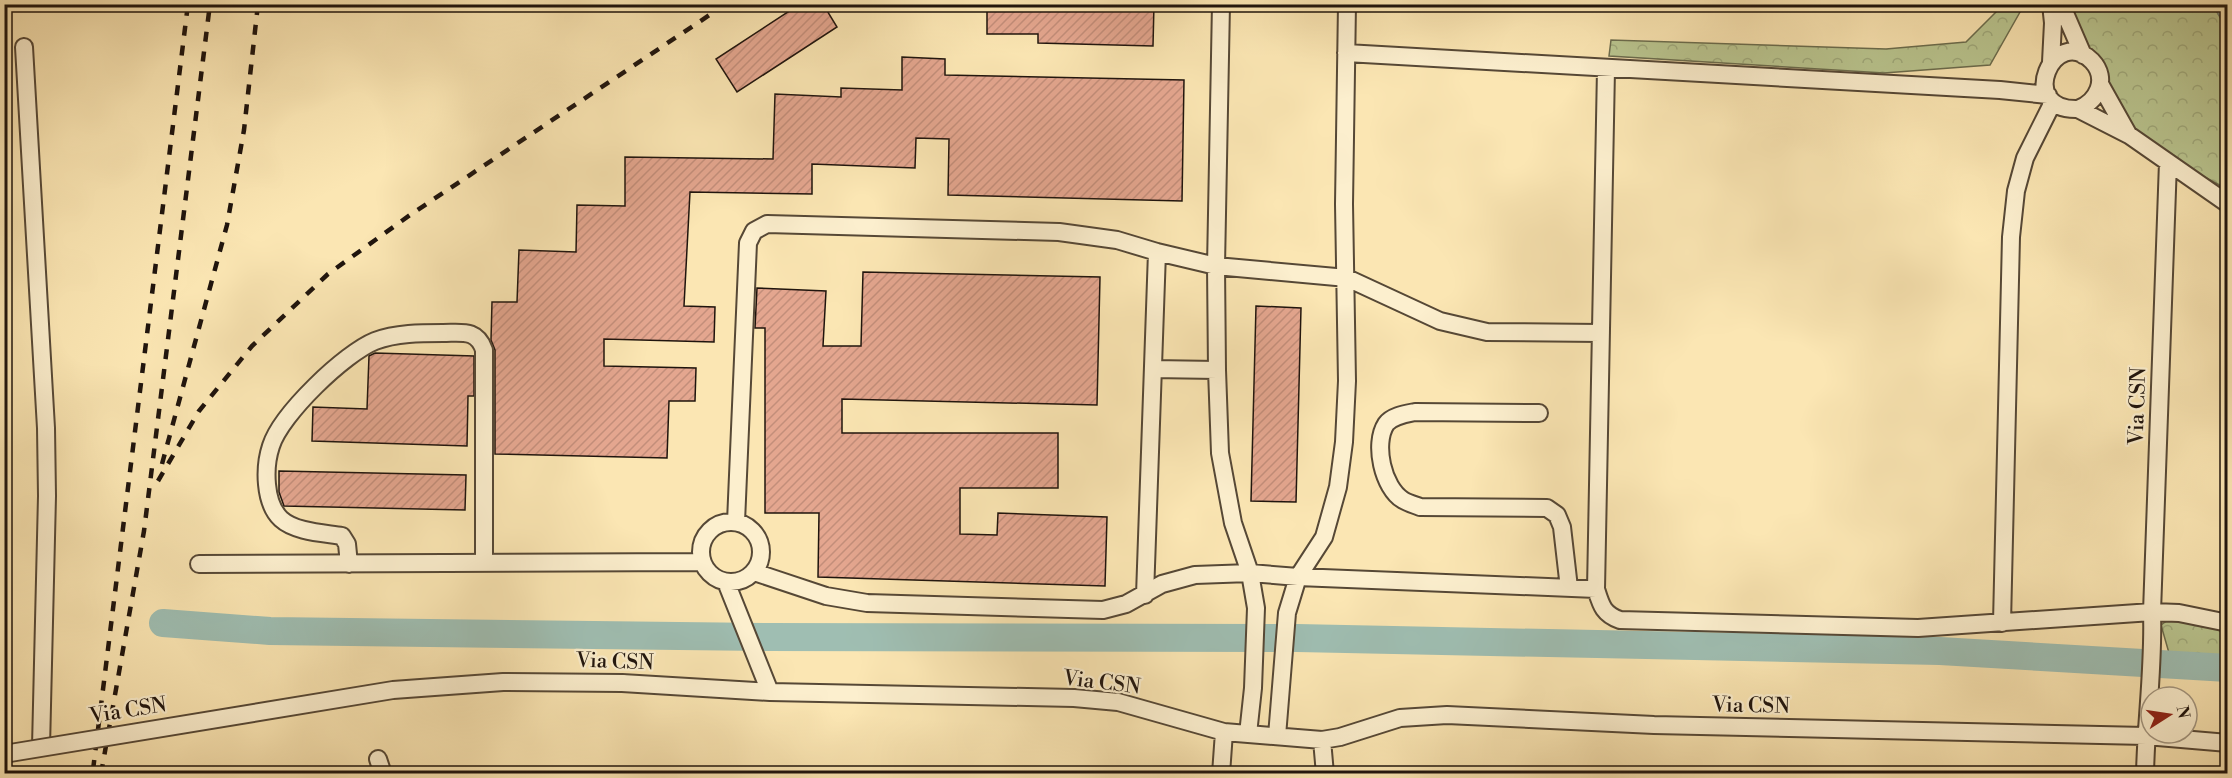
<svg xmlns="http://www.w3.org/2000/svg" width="2232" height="778" font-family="'Libre Bodoni',serif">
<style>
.forest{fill:url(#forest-crowns);stroke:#6c6d4e;stroke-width:1.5}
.water{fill:url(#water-ripples);stroke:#6c7a70;stroke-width:1.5}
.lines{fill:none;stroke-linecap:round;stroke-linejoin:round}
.river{stroke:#9fbeb2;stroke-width:28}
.building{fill:url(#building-hatch);stroke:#1f140d;stroke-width:1.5}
.minor-casing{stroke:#564836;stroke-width:20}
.minor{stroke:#fcefce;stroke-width:16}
.rail{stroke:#1f140d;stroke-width:4.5;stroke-dasharray:10 10;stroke-linecap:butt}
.minor-bridge-casing{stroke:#564836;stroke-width:20;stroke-linecap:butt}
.minor-bridge{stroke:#fcefce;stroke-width:16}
.labels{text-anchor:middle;stroke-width:4.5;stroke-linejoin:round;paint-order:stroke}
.street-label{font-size:21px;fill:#1f140d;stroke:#fcefce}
</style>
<defs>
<pattern id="forest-crowns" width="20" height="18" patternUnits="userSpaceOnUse" patternTransform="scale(1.5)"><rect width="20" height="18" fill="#bac690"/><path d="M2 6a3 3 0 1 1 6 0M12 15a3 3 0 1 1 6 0" fill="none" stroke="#9fa97b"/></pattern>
<pattern id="water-ripples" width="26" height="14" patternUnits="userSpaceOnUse" patternTransform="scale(1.5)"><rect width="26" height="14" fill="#9fbeb2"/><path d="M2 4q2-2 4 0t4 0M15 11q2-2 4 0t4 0" fill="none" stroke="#88a298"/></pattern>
<pattern id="building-hatch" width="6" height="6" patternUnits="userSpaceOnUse" patternTransform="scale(1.5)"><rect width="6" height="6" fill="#e4a68f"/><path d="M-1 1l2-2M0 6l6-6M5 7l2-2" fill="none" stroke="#c38e7a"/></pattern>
</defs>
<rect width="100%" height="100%" fill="#fbe6b3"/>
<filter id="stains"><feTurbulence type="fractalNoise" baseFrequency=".00333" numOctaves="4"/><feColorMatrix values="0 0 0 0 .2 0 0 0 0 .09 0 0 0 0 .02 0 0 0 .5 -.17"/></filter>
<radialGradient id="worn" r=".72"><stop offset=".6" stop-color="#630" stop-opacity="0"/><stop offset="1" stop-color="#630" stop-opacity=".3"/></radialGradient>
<path class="forest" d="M 2004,4 L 2024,5 L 1990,65 L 1884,73 L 1609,56 L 1611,40 L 1886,49 L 1966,42 Z
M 2053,5 L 2213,5 L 2227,29 L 2227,189 L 2144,145 L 2064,34 Z
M 2185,608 L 2227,635 L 2227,676 L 2175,674 L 2161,625 Z"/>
<path class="water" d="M 2213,5 L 2227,5 L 2227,29 Z"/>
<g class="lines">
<path class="river" d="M 163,623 L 270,631 L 765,637 L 1297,638 L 1940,651 L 2228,668"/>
</g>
<path class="building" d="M 800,4 L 823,4 L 837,27 L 737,92 L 716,59 Z
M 987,4 L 1154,4 L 1153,46 L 1038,43 L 1038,34 L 987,34 Z
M 902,57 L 945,59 L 945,75 L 1184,80 L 1182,201 L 948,195 L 949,139 L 916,138 L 915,168 L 812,164 L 812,194 L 690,192 L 684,306 L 715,307 L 714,342 L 604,339 L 604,366 L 696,368 L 695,401 L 669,401 L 667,458 L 495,454 L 495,350 L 491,340 L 492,302 L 517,302 L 519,250 L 576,252 L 577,205 L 625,206 L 625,157 L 773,159 L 775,94 L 841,97 L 841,88 L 902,90 Z
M 863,272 L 1100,277 L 1097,405 L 842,399 L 842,433 L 1058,433 L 1058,488 L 960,488 L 960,534 L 997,535 L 998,513 L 1107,517 L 1105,586 L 818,577 L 819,513 L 765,513 L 765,328 L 755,328 L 757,288 L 826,291 L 823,346 L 861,346 Z
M 1256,306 L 1301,308 L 1296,502 L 1251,501 Z
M 375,353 L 474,356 L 474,396 L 468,396 L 467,446 L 312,441 L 313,407 L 367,409 L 369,356 Z
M 279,471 L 466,475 L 465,510 L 284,506 L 279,492 Z"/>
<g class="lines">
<g class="minor-casing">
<path id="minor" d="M 1221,4 L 1216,266 L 1217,370 L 1220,453 L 1233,523 L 1250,573 L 1256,608 L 1253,688 L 1248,734
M 2051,4 L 2053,23 L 2051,62
M 2061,4 L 2083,55
M 24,47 L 46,428 L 47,496 L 41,747
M 1346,53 L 2000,90 L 2048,95
M 1606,69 L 1596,589 C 1601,605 1603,614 1620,620 L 1918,628 L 2152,612 L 2179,613 L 2228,623
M 2100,84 L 2128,134
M 2078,109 C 2097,102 2109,79 2092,61 C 2054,23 2015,111 2078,109 L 2129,135 L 2228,204
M 1153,369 L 1217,370
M 1539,413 L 1415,412 C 1405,414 1392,416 1386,424 C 1373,444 1383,488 1403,500 C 1408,503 1415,505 1420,507 L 1547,508 L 1557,515 L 1562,527 L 1569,588
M701 552a30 30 0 1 1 60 0a30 30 0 1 1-60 0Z
M 736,522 L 748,243 L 754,231 L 767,224 L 1059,232 L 1117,240 L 1157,252 L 1216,266 L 1347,278 L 1440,321 L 1487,332 L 1601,333
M 199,564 L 702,562
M 349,564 L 347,544 L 342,536 C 324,533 295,532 281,519 C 264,503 264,467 271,446 C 281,414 345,353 375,341 C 396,333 421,333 443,333 C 462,333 477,329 484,350 L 484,563
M 754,572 L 826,596 L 867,603 L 1103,610 L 1126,604 L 1162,584 L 1195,575 L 1250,573 L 1298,577 L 1596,589
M 726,582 L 770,692
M 1145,595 L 1157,252
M 2002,623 L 2011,237 L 2016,191 L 2025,158 L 2053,102
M 622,683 L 770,692 L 1074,698 L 1118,702 L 1224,732 L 1322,740 L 1340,737 L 1400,718 L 1447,715 L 1654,725 L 2146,736 L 2228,743
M 1277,736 L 1287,613 L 1298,577 L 1324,537 L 1338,487 L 1344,442 L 1347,381 L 1344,204 L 1347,4
M 1322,740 L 1325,774
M 378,759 L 383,774
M 1221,774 L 1224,732
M 2145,774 C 2146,720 2154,666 2152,612 L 2168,162"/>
</g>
<use href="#minor" class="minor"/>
<path class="rail" d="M 162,464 L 227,225 L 244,130 L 258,4
M 158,481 L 199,411 L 252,346 L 328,274 L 410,215 L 726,4
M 4,746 L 7,774
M 93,770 L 188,4
M 101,774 L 144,531 L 210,4"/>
<g class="minor-bridge-casing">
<path id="minor-bridge" d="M 4,754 L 393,690 L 503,682 L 622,683"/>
</g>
<use href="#minor-bridge" class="minor-bridge"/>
</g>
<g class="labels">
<g class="street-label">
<text transform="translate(2137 406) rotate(-88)" y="7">Via CSN</text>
<text transform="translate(615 661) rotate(2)" y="7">Via CSN</text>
<text transform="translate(1102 682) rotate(7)" y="7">Via CSN</text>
<text transform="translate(1751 705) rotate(1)" y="7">Via CSN</text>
<text transform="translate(128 710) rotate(-9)" y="7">Via CSN</text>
</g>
</g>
<rect width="2232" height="778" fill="none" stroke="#fbe6b3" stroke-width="24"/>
<rect x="6" y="6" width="2220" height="766" fill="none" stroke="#1f140d" stroke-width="3"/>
<rect x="12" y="12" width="2208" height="754" fill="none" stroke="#1f140d" stroke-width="1.5"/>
<g transform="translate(2169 715) rotate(78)"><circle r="28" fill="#fcefce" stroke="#a49781" stroke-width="1.5"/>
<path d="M0-4.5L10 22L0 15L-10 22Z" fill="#8f2418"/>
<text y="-9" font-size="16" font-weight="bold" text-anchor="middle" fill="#1f140d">N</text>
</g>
<rect width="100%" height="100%" filter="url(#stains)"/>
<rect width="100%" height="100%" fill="url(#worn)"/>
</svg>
